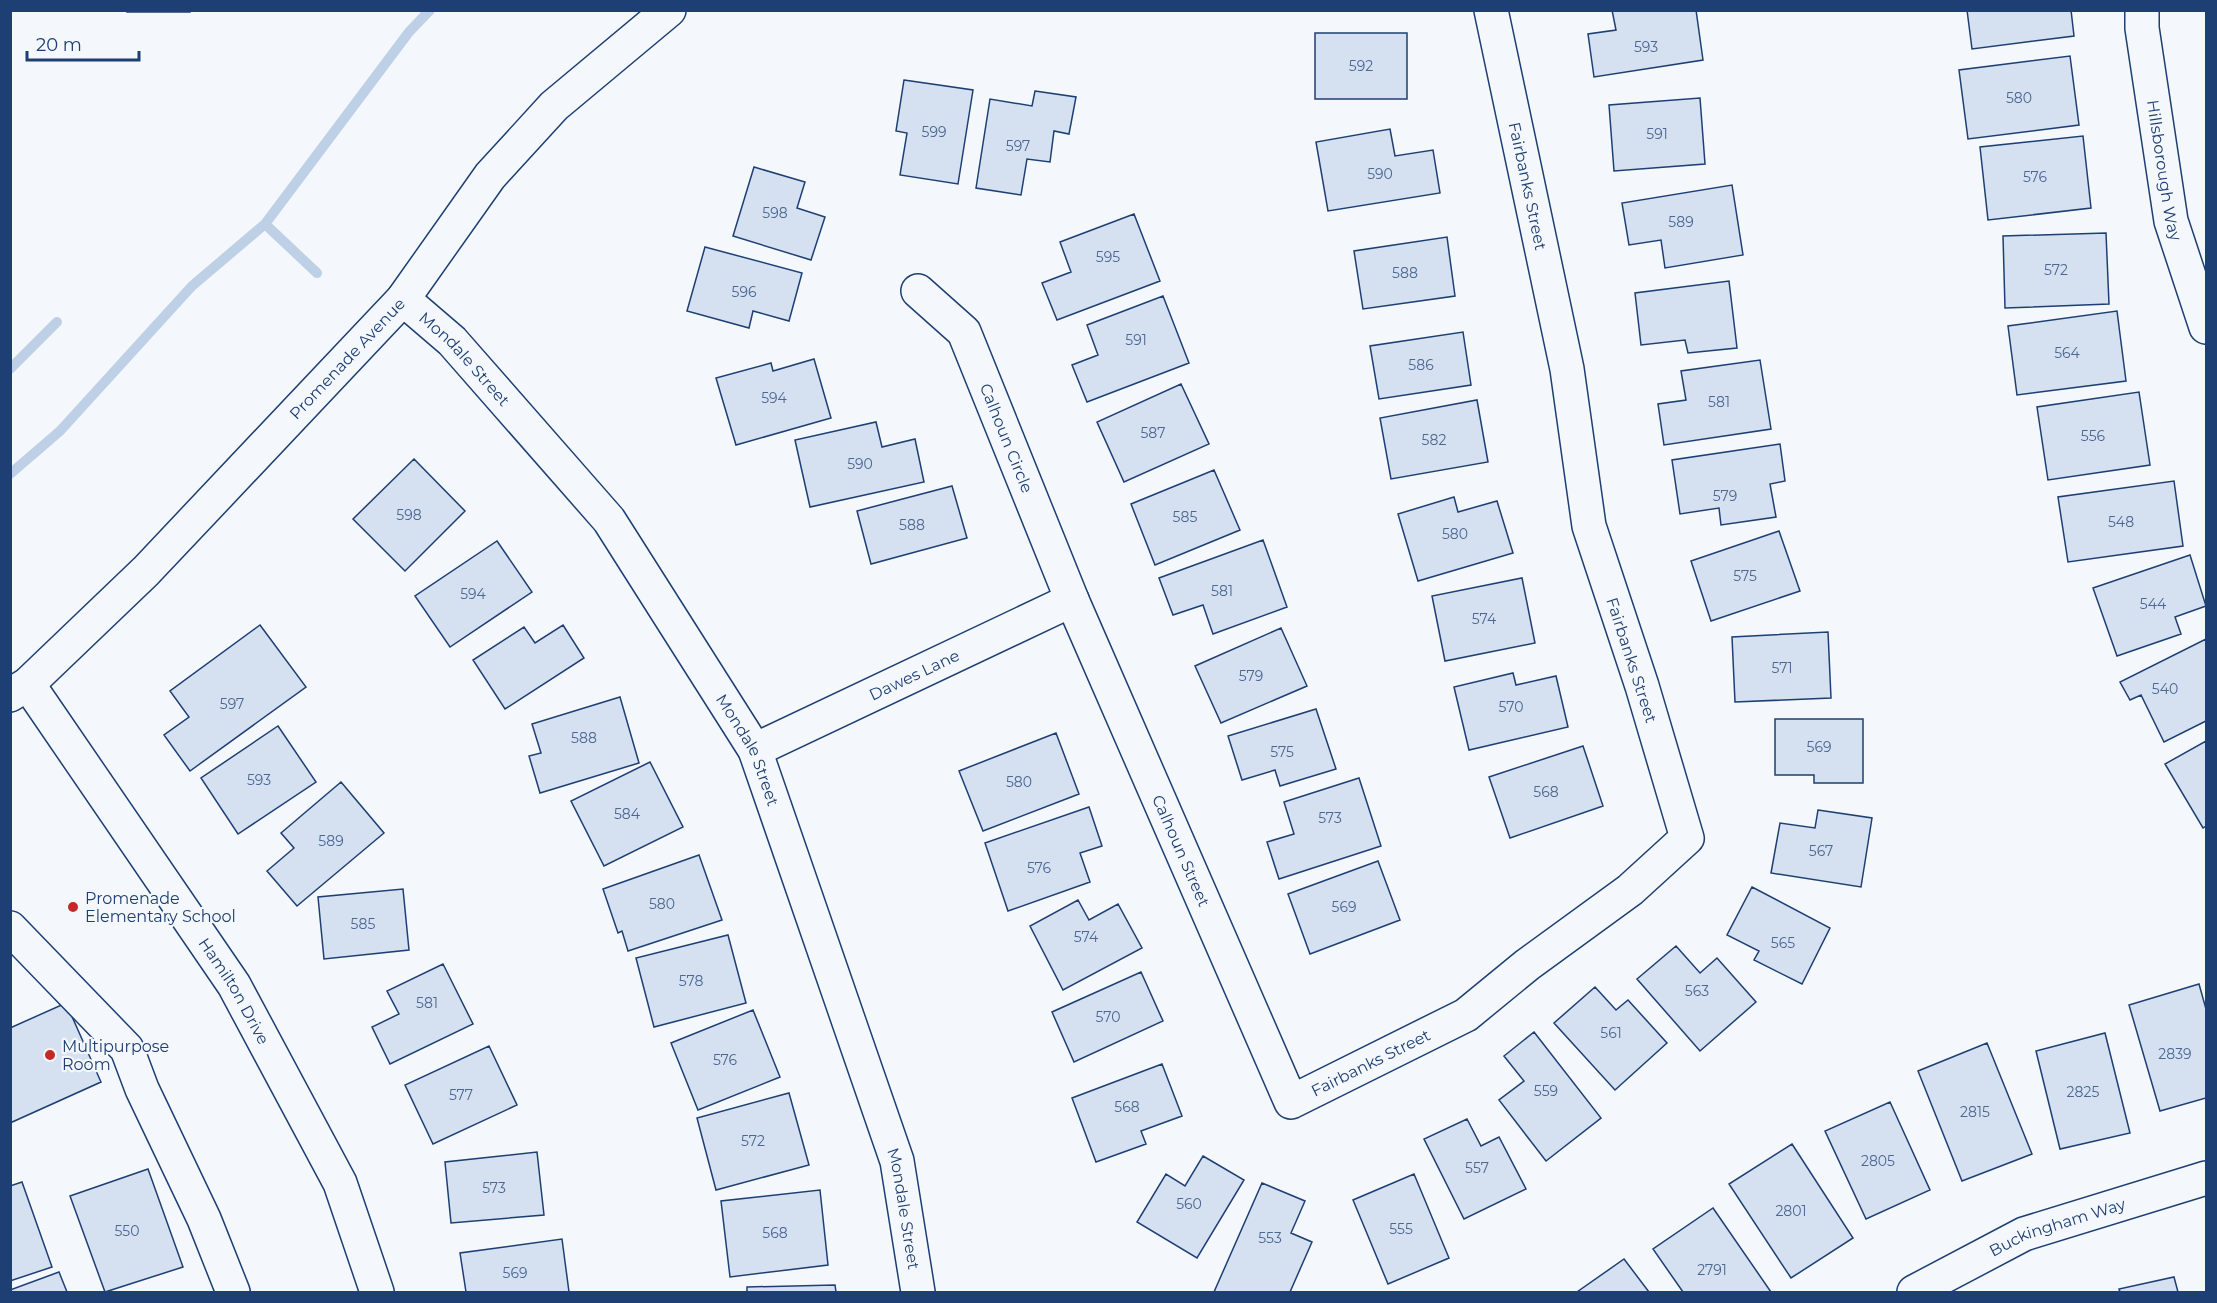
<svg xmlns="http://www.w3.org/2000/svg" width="2217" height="1303" font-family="Montserrat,sans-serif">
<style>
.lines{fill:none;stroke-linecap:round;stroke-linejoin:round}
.stream{stroke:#bed0e5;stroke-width:10}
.building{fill:#d5e0f0;stroke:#1d3f73;stroke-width:1.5}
.minor-casing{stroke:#1d3f73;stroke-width:36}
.major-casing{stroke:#1d3f73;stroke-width:36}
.minor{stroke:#f4f7fb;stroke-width:33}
.major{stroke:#f4f7fb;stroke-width:33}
.poi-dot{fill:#c62828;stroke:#f4f7fb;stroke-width:2}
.labels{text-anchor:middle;stroke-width:4.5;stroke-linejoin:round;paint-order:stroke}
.number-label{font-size:14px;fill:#4b6792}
.street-label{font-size:16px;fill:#1d3f73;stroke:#f4f7fb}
.poi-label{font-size:16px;fill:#1d3f73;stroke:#f4f7fb;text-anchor:start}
</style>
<rect width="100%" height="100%" fill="#f4f7fb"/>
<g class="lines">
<path class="stream" d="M 265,224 L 409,32 L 430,10
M 10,369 L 57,322
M 10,474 L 60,431 L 192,286 L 265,224 L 317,273"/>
</g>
<path class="building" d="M 127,10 L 190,10 L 190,12 L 127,12 Z
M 1612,10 L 1696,10 L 1703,60 L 1594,77 L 1588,34 L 1616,30 Z
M 1967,10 L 2071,10 L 2074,36 L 1972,49 Z
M 1315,33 L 1407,33 L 1407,99 L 1315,99 Z
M 2070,56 L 2079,125 L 1968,139 L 1959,70 Z
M 904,80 L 973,90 L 958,184 L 900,175 L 907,133 L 896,131 Z
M 1035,91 L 1076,97 L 1069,134 L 1054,131 L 1050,162 L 1027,159 L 1021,195 L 976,188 L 990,99 L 1032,106 Z
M 1700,98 L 1705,164 L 1614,171 L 1609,105 Z
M 1390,129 L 1395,156 L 1433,150 L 1440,193 L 1328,211 L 1316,142 Z
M 2083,136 L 2091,208 L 1988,220 L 1980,147 Z
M 754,167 L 805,182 L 797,208 L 825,217 L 811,260 L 733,236 Z
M 1732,185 L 1743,255 L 1665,268 L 1661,240 L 1629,245 L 1622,203 Z
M 1134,214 L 1160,281 L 1057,320 L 1042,283 L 1071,272 L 1060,242 Z
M 2106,233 L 2109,304 L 2005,308 L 2003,236 Z
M 1447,237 L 1455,296 L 1363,309 L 1354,251 Z
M 705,247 L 802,273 L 789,321 L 753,311 L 749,328 L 687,311 Z
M 1729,281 L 1737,348 L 1688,353 L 1685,340 L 1641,345 L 1635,293 Z
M 1163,296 L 1189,363 L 1087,402 L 1072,365 L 1098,355 L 1087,325 Z
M 2117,311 L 2126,381 L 2017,395 L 2008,326 Z
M 1463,332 L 1471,385 L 1379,399 L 1370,346 Z
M 814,359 L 831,418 L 736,445 L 716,378 L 771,363 L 773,371 Z
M 1760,360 L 1771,429 L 1664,445 L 1658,404 L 1686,400 L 1681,371 Z
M 1181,384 L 1209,444 L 1124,482 L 1097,422 Z
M 2139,392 L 2150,465 L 2048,480 L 2037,407 Z
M 1477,400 L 1488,462 L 1391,479 L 1380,418 Z
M 876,422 L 882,447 L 915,439 L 924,482 L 810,507 L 795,440 Z
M 1780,444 L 1785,481 L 1770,484 L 1776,517 L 1721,525 L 1719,508 L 1680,514 L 1672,460 Z
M 414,459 L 465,511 L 405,571 L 353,519 Z
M 1214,470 L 1240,530 L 1155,565 L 1131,504 Z
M 2174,481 L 2183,546 L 2068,562 L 2058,497 Z
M 952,486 L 967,538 L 871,564 L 857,511 Z
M 1454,497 L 1458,512 L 1497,501 L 1513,553 L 1418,581 L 1398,514 Z
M 1779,531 L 1800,591 L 1711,621 L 1691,561 Z
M 1263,540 L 1287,607 L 1213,634 L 1203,605 L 1173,615 L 1159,578 Z
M 497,541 L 532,592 L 450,647 L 415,596 Z
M 2190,555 L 2206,606 L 2175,617 L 2181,634 L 2117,656 L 2093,588 Z
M 1522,578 L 1535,643 L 1445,661 L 1432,596 Z
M 260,625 L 306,687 L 190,771 L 164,735 L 189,717 L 170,691 Z
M 563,625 L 584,658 L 505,709 L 473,660 L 524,627 L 535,643 Z
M 1281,628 L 1307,686 L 1221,723 L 1195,666 Z
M 1828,632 L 1831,698 L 1735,702 L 1732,637 Z
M 2206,639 L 2206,721 L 2164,742 L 2141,695 L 2130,700 L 2120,682 Z
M 1513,673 L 1516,685 L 1556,676 L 1568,727 L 1469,750 L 1454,687 Z
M 620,697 L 639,763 L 540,793 L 529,756 L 541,753 L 532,724 Z
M 1316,709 L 1336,769 L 1280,786 L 1275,770 L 1242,780 L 1228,736 Z
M 1775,719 L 1863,719 L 1863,783 L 1814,783 L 1814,775 L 1775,775 Z
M 278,726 L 316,782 L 238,834 L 201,778 Z
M 1056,733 L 1079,794 L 983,831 L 959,771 Z
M 2206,741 L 2206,826 L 2203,828 L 2165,764 Z
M 1583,746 L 1603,806 L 1510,838 L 1489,777 Z
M 650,762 L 683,827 L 604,866 L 571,801 Z
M 1359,778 L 1381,846 L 1279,879 L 1267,842 L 1294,834 L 1284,802 Z
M 341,782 L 384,833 L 297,906 L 267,871 L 294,848 L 281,833 Z
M 1089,807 L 1102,846 L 1080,853 L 1090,882 L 1008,911 L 985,843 Z
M 1818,810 L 1872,818 L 1861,887 L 1771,873 L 1780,823 L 1815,828 Z
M 699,855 L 722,920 L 628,951 L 622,931 L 618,933 L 603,889 Z
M 1378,861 L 1400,920 L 1310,954 L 1288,894 Z
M 1752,887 L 1830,928 L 1802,984 L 1754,960 L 1759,951 L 1727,935 Z
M 403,889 L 409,950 L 324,959 L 318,897 Z
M 1078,900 L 1089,920 L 1118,904 L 1142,948 L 1063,990 L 1030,926 Z
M 728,935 L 746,1003 L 654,1027 L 636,958 Z
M 1676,946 L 1700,973 L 1717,958 L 1756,1002 L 1700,1051 L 1637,979 Z
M 443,964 L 473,1024 L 390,1064 L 372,1027 L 399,1014 L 387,991 Z
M 1141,972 L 1163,1021 L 1074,1062 L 1052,1012 Z
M 2199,984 L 2206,1009 L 2206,1098 L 2160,1111 L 2129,1005 Z
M 1595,987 L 1616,1010 L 1628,1000 L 1667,1043 L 1615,1090 L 1554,1023 Z
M 66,1003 L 101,1082 L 10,1123 L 10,1028 Z
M 753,1010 L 780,1077 L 698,1110 L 671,1043 Z
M 1534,1032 L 1601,1118 L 1546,1161 L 1499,1100 L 1524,1081 L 1504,1056 Z
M 2105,1033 L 2130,1133 L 2060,1149 L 2036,1051 Z
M 1987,1043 L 2032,1154 L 1962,1181 L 1918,1071 Z
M 489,1046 L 517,1105 L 433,1144 L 405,1085 Z
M 1162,1064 L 1182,1116 L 1141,1131 L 1146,1144 L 1096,1162 L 1072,1098 Z
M 789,1093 L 809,1165 L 716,1190 L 697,1118 Z
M 1890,1102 L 1930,1190 L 1866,1219 L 1825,1131 Z
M 1467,1119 L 1481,1146 L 1499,1137 L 1526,1189 L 1464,1219 L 1424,1139 Z
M 1792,1144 L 1853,1238 L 1791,1278 L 1729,1184 Z
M 537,1152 L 544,1215 L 451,1223 L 445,1162 Z
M 1203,1156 L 1244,1180 L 1197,1258 L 1137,1222 L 1166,1174 L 1185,1186 Z
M 148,1169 L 183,1267 L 105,1292 L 70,1196 Z
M 1414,1174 L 1449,1258 L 1388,1284 L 1353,1200 Z
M 22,1182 L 52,1267 L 10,1281 L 10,1186 Z
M 1262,1183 L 1305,1201 L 1291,1233 L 1312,1242 L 1290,1292 L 1214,1292 Z
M 820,1190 L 828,1265 L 730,1277 L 721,1201 Z
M 1713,1208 L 1771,1292 L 1683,1292 L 1653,1249 Z
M 562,1239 L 569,1292 L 466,1292 L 460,1253 Z
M 1624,1259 L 1649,1292 L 1577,1292 Z
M 59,1272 L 67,1292 L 10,1292 L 10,1290 Z
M 2174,1277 L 2178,1292 L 2120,1292 L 2119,1289 Z
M 835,1285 L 836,1292 L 747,1292 L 747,1287 Z"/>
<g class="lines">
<g class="minor-casing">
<g id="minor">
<path id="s1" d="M 2142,10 L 2142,28 L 2171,221 L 2206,327"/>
<path id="s2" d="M 918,291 L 964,332 L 1072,600 L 1291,1102 L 1466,1015 L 1527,965 L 1630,890 L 1687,838 L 1642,686 L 1589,526 L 1567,369 L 1491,10"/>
<path id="s3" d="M 403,299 L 452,341 L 609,520 L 755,750 L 897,1161 L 918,1292"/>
<path id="s4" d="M 28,684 L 234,985 L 340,1183 L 377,1292"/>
<path id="s5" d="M 755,750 L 1072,600"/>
<path d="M 10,928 L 127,1049 L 142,1089 L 204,1219 L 233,1292"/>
<path id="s6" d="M 1914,1292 L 2024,1234 L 2206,1178"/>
</g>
</g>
<g class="major-casing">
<g id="major">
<path id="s7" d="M 10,695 L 28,684 L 146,571 L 403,299 L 490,176 L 554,106 L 669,10"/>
</g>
</g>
<use href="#minor" class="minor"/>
<use href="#major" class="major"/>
</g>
<g class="poi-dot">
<circle cx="73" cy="907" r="6"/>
<circle cx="50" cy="1055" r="6"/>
</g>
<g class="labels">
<g class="number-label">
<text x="1646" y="52">593</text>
<text x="1361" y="71">592</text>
<text x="2019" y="103">580</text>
<text x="934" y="137">599</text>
<text x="1657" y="139">591</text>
<text x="1018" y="151">597</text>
<text x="1380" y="179">590</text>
<text x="2035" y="182">576</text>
<text x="775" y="218">598</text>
<text x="1681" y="227">589</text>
<text x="1108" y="262">595</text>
<text x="2056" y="275">572</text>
<text x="1405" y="278">588</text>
<text x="744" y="297">596</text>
<text x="1136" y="345">591</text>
<text x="2067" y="358">564</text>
<text x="1421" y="370">586</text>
<text x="774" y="403">594</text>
<text x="1719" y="407">581</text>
<text x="1153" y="438">587</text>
<text x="2093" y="441">556</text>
<text x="1434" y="445">582</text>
<text x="860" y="469">590</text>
<text x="1725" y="501">579</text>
<text x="409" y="520">598</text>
<text x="1185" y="522">585</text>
<text x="2121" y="527">548</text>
<text x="912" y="530">588</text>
<text x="1455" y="539">580</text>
<text x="1745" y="581">575</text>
<text x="1222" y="596">581</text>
<text x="473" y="599">594</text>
<text x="2153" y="609">544</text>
<text x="1484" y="624">574</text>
<text x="1782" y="673">571</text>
<text x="1251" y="681">579</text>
<text x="2165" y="694">540</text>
<text x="232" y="709">597</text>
<text x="1511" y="712">570</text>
<text x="584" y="743">588</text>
<text x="1819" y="752">569</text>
<text x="1282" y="757">575</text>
<text x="259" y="785">593</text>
<text x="1019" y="787">580</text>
<text x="1546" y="797">568</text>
<text x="627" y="819">584</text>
<text x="1330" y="823">573</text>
<text x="331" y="846">589</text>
<text x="1821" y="856">567</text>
<text x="1039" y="873">576</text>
<text x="662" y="909">580</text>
<text x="1344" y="912">569</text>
<text x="363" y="929">585</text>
<text x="1086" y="942">574</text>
<text x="1783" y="948">565</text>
<text x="691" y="986">578</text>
<text x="1697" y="996">563</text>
<text x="427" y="1008">581</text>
<text x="1108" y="1022">570</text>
<text x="1611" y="1038">561</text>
<text x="2175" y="1059">2839</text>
<text x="725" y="1065">576</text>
<text x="1546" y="1096">559</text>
<text x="2083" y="1097">2825</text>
<text x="461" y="1100">577</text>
<text x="1127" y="1112">568</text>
<text x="1975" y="1117">2815</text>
<text x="753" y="1146">572</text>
<text x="1878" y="1166">2805</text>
<text x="1477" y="1173">557</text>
<text x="494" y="1193">573</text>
<text x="1189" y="1209">560</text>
<text x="1791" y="1216">2801</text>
<text x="1401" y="1234">555</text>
<text x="127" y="1236">550</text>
<text x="775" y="1238">568</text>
<text x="1270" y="1243">553</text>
<text x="1712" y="1275">2791</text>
<text x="515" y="1278">569</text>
</g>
<g class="street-label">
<text dy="6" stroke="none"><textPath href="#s1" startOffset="162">Hillsborough Way</textPath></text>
<text transform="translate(1528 186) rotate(78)" y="6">Fairbanks Street</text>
<text dy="6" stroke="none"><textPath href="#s7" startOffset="477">Promenade Avenue</textPath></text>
<text dy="6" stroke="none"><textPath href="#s3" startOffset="86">Mondale Street</textPath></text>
<text dy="6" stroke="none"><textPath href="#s2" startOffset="176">Calhoun Circle</textPath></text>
<text transform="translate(1632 660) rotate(72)" y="6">Fairbanks Street</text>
<text dy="6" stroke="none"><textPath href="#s5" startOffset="176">Dawes Lane</textPath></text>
<text dy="6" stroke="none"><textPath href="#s3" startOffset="572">Mondale Street</textPath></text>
<text dy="6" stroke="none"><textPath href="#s2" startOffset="624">Calhoun Street</textPath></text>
<text dy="6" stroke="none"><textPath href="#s4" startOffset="370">Hamilton Drive</textPath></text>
<text dy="6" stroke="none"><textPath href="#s2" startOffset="987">Fairbanks Street</textPath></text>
<text dy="6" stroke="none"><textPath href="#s3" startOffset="1058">Mondale Street</textPath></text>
<text dy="6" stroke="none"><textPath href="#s6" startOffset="158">Buckingham Way</textPath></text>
</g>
<g class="poi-label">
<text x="85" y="904">Promenade<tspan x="85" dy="18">Elementary School</tspan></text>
<text x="62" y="1052">Multipurpose<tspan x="62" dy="18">Room</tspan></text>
</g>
</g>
<rect width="2217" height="1303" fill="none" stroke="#1d3f73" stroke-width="24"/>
<path d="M27 51v9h112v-9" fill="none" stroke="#1d3f73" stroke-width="3"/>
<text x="36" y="51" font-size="18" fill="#1d3f73" stroke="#f4f7fb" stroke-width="4.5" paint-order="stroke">20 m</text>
</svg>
